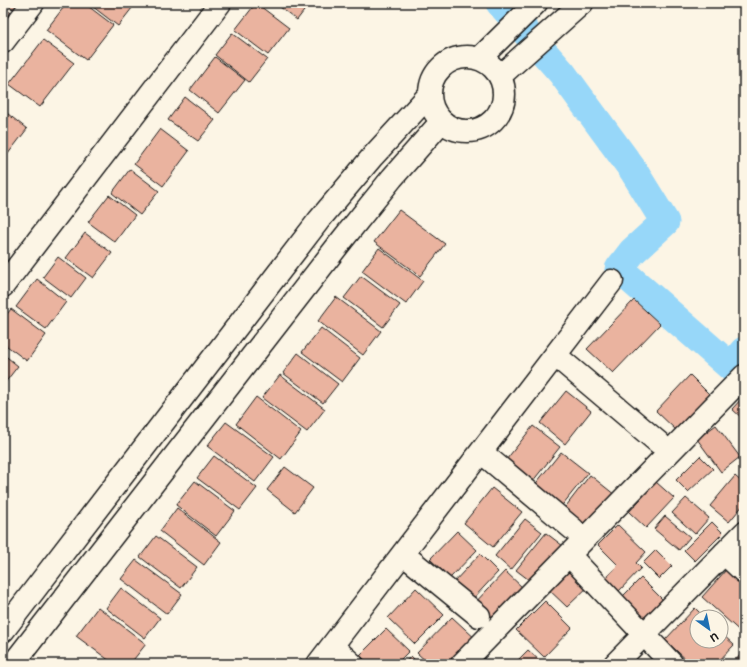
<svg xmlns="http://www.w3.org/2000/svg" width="747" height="667" font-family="Mali,sans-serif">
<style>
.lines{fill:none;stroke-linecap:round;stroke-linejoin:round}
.canal{stroke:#97d7f9;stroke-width:29}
.building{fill:#eab39f;stroke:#1c1c1c}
.minor-casing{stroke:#1c1c1c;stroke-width:25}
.minor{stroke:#fcf5e5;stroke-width:22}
</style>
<rect width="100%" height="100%" fill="#fcf5e5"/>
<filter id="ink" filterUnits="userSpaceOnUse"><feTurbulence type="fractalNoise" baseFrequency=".025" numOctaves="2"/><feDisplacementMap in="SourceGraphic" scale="8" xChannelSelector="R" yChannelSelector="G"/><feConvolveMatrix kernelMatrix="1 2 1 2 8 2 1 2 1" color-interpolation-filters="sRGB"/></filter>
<g filter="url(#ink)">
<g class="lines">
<path class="canal" d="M 500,3 L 562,73 L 633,170 L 665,222 L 632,252 L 619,269 L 731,367 L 744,351"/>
</g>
<path class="building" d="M 5,3 L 22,3 L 16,11 Z
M 67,3 L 84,3 L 113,25 L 86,60 L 46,30 Z
M 88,3 L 136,3 L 118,26 Z
M 256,3 L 289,28 L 268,55 L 235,30 Z
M 275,3 L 310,3 L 297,20 Z
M 3,7 L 11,13 L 3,24 Z
M 232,33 L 267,59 L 249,82 L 215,55 Z
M 43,40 L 74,63 L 40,107 L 9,84 Z
M 215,57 L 245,80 L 219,113 L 190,90 Z
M 185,97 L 215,120 L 198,141 L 168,120 Z
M 3,110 L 27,129 L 4,159 L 3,159 Z
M 160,129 L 189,151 L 163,186 L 134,164 Z
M 130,169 L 159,191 L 140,215 L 112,193 Z
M 109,195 L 135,215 L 115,242 L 88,222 Z
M 399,210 L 445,244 L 420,276 L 374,242 Z
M 85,233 L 112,253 L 93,278 L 66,258 Z
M 379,248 L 423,281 L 406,304 L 362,271 Z
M 58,257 L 86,278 L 71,298 L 43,277 Z
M 361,276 L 400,305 L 383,327 L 344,298 Z
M 37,279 L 66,302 L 46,329 L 16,307 Z
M 336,297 L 381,331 L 363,355 L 318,321 Z
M 634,300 L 660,324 L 613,373 L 587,349 Z
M 11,309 L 46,335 L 27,361 L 3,343 L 3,319 Z
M 321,328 L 360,358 L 342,382 L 302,352 Z
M 298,353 L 338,384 L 323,403 L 283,373 Z
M 3,354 L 18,366 L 4,384 L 3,383 Z
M 280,375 L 325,409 L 307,432 L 262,398 Z
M 690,375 L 711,396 L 677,431 L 656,411 Z
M 566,391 L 591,411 L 565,444 L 540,423 Z
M 744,396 L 744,420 L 732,409 Z
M 256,397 L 301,432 L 281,459 L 236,424 Z
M 226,422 L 274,457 L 255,482 L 207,446 Z
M 716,425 L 740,457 L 721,472 L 697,439 Z
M 533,426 L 560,447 L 532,482 L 506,460 Z
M 561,452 L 588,473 L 559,509 L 533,487 Z
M 214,456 L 257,488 L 240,510 L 197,478 Z
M 700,456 L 713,469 L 688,492 L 676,480 Z
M 285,467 L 313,488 L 295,512 L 267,490 Z
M 590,475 L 615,495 L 587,530 L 563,510 Z
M 735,476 L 744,484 L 744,504 L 729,522 L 710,506 Z
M 195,481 L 235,511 L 216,536 L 176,505 Z
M 656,482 L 674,498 L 646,528 L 629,512 Z
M 492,488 L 522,512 L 493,547 L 464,523 Z
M 686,498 L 709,518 L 695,534 L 672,513 Z
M 177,508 L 221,542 L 204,565 L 160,531 Z
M 665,516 L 690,537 L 679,550 L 654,529 Z
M 525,519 L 542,532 L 511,570 L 495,556 Z
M 712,522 L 723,533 L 695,561 L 684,550 Z
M 618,525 L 646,552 L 636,563 L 641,568 L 618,592 L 605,579 L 618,565 L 598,545 Z
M 457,531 L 477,550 L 450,578 L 430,559 Z
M 546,533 L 563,546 L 533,583 L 516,570 Z
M 156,536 L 197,567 L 181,588 L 140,557 Z
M 656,550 L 672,566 L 659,579 L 643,563 Z
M 480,554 L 498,572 L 470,602 L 452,584 Z
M 136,560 L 182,594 L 167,614 L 121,579 Z
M 571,561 L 593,582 L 567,607 L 546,587 Z
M 726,570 L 744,587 L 744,635 L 702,597 Z
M 505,571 L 524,589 L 490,624 L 471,607 Z
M 641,578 L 666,603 L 643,626 L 618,601 Z
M 121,588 L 160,618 L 145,638 L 106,608 Z
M 416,588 L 444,615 L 415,644 L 388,618 Z
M 545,601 L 572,628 L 544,657 L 516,630 Z
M 98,607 L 146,644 L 130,664 L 114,664 L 76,636 Z
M 695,608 L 704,617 L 697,617 L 697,641 L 721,641 L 721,633 L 734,645 L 716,664 L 691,664 L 665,640 Z
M 452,617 L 478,641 L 456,664 L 429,664 L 417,653 Z
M 386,629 L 409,651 L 396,664 L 369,664 L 360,655 Z
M 528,650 L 541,662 L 539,664 L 514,664 Z
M 744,651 L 744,664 L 732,664 Z
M 411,656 L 419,664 L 404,664 Z
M 649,660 L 653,664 L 645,664 Z"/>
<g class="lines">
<g class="minor-casing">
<path id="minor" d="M 3,42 L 33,3
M430 94a37 37 0 1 1 74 0a37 37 0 1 1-74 0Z
M 479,59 L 536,3
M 500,76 L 582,3
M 3,286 L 220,3
M 555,355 L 659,443
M 481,452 L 573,529
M 724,553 L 744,572
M 403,554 L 479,616
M 570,556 L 672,664
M 3,631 L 319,220 L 373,156 L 430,94
M 332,646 L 352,664
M 13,664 L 343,239 L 392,178 L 441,122
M 318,664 L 612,281
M 462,664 L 744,376
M 615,664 L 744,533"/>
</g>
<use href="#minor" class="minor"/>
</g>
</g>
<rect width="747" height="667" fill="none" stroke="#fcf5e5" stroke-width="16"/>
<rect x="8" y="8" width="731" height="651" fill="none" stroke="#1c1c1c" stroke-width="1.5" filter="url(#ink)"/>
<g transform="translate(709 629) rotate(147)"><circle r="19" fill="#fcf5e5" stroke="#a29e95"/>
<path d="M0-3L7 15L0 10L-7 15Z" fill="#1f6fb2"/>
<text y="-6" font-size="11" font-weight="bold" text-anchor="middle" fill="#1c1c1c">U</text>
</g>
</svg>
